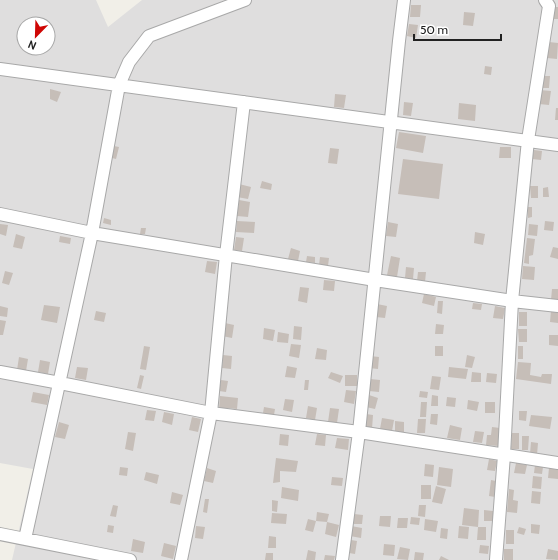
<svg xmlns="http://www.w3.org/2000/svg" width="558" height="560" font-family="Cabin,sans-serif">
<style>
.residential{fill:#dfdede;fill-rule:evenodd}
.building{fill:#c6beb8}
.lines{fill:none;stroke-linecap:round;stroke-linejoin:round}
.minor-casing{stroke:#a8a8a8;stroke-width:14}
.minor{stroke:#fff;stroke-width:12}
</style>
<rect width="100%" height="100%" fill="#f1efe8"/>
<path class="residential" d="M 0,0 L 96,0 L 108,27 L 142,0 L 558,0 L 558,560 L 12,560 L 33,469 L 0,463 ZM 24,24 L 48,24 L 48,48 L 24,48 Z"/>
<path class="building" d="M 411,5 L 421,5 L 420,17 L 410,17 Z
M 555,7 L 558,7 L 558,19 L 553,19 Z
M 464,12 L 475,13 L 473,26 L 463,25 Z
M 409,24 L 418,25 L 416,38 L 407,36 Z
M 549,42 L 558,43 L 557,59 L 547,58 Z
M 485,66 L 492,67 L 491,75 L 484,74 Z
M 543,76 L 550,76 L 549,88 L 542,88 Z
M 50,89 L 61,92 L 57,102 L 50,99 Z
M 540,90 L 551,91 L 549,105 L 539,104 Z
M 335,94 L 346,95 L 344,108 L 334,107 Z
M 404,102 L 413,103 L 411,116 L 403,115 Z
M 459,103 L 476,105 L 475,121 L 458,119 Z
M 556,108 L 558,108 L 558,120 L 555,120 Z
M 399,132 L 426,136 L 423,153 L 396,148 Z
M 114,146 L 119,147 L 116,159 L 112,158 Z
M 500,147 L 511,147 L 511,158 L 499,158 Z
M 330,148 L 339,149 L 337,164 L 328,163 Z
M 534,150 L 542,151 L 541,160 L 532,159 Z
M 403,159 L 443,164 L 439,199 L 398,194 Z
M 262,181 L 272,184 L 271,190 L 260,188 Z
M 239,184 L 251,187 L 248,199 L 237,197 Z
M 530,186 L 538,186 L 538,198 L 531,198 Z
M 548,187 L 549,197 L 543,197 L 543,188 Z
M 239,200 L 250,202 L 248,217 L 237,216 Z
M 528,207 L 532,207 L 532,217 L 528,218 Z
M 104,218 L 111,220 L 111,225 L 103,223 Z
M 237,221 L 255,222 L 254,233 L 236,232 Z
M 545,221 L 554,222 L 553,231 L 544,230 Z
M 388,222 L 398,224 L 396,237 L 386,236 Z
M 0,224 L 8,225 L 6,236 L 0,234 Z
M 529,224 L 538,225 L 537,236 L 528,235 Z
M 141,228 L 146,228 L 145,234 L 140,234 Z
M 475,232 L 485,234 L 483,245 L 474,243 Z
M 16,234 L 25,237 L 22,249 L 13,247 Z
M 60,236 L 71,238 L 70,244 L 59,242 Z
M 236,237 L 244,238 L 242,251 L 234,250 Z
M 527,238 L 535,239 L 533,255 L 529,256 L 529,264 L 524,263 Z
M 553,247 L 558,248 L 558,259 L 550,257 Z
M 291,248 L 300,251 L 298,261 L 288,259 Z
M 307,256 L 315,257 L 315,263 L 306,262 Z
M 391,256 L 400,258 L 397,277 L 387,275 Z
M 320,257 L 329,258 L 328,266 L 319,265 Z
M 207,261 L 217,262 L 215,274 L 205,272 Z
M 523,266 L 535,267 L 534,280 L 522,279 Z
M 406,267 L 414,268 L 413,279 L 405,278 Z
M 5,271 L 13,273 L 9,285 L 2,283 Z
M 418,272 L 426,272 L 425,282 L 417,281 Z
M 324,280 L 335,281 L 334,291 L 323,290 Z
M 300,287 L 309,288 L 307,303 L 298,301 Z
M 552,289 L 558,289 L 558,300 L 551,300 Z
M 424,294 L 436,297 L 434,306 L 422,303 Z
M 438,301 L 443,301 L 442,314 L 437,313 Z
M 473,303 L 482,304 L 481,310 L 472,309 Z
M 377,304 L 387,306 L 385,318 L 376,317 Z
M 44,305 L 60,307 L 57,323 L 41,320 Z
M 0,306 L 8,308 L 7,317 L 0,316 Z
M 495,306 L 505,308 L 503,319 L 493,318 Z
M 551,310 L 558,311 L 558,323 L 550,322 Z
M 96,311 L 106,313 L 104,322 L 94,320 Z
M 519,312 L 527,312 L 527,326 L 519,326 Z
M 0,320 L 6,321 L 3,335 L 0,335 Z
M 225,323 L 234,325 L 232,338 L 222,336 Z
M 436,324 L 444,325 L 443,334 L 435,334 Z
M 294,326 L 302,327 L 301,340 L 293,339 Z
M 264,328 L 275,330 L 273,341 L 263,339 Z
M 518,329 L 527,329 L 527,342 L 519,342 Z
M 278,332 L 289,334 L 288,343 L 277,342 Z
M 549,335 L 558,335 L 558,346 L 549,345 Z
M 291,344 L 301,345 L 299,358 L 289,356 Z
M 144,346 L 150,347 L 146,370 L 140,369 Z
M 435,346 L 443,346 L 443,356 L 435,356 Z
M 518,346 L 523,346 L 523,359 L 518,359 Z
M 317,348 L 327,350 L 326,360 L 315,359 Z
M 223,355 L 232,356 L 231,369 L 222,368 Z
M 467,355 L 475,357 L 472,368 L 465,367 Z
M 370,356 L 379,357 L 378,369 L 369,368 Z
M 19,357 L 28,359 L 26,371 L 17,370 Z
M 40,360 L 50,362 L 48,374 L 38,372 Z
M 518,362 L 531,363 L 530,375 L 541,377 L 542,374 L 552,374 L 551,384 L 516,379 Z
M 287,366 L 297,368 L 295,378 L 285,377 Z
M 77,367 L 88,368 L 86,380 L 75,378 Z
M 449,367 L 468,369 L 466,379 L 448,377 Z
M 331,372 L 343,376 L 340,383 L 328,378 Z
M 472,372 L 481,373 L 481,382 L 471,382 Z
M 487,373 L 497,374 L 496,383 L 486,382 Z
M 140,375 L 144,376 L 141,389 L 137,388 Z
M 345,375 L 357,375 L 357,386 L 345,386 Z
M 432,376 L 441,377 L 439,390 L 430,389 Z
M 370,379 L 380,380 L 379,392 L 369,391 Z
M 221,380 L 228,381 L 226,392 L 219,391 Z
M 305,380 L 309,380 L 308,390 L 304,390 Z
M 346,390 L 356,391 L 354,404 L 344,402 Z
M 420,391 L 428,392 L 427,398 L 419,397 Z
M 33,392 L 49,395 L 47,405 L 31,402 Z
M 369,395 L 378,398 L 375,409 L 366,407 Z
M 432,395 L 438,396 L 438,406 L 431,406 Z
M 220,396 L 238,398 L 237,409 L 228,408 L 228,410 L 219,409 Z
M 447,397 L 456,398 L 455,407 L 446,406 Z
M 285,399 L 294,400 L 292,412 L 283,410 Z
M 468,400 L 479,402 L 477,411 L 467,409 Z
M 421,402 L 427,402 L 426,417 L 420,417 Z
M 485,402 L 495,402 L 495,413 L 485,413 Z
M 308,406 L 317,408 L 315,420 L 306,418 Z
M 264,407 L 275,409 L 274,415 L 263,413 Z
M 330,408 L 339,409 L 337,423 L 328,422 Z
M 147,410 L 156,411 L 154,421 L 145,420 Z
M 519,411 L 527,411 L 526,421 L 519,420 Z
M 164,412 L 174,414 L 172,425 L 162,422 Z
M 366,414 L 373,415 L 372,429 L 365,428 Z
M 431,414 L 438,414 L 437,425 L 430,424 Z
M 531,415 L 552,417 L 550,429 L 529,426 Z
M 192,417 L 201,419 L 198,432 L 189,430 Z
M 382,418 L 394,420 L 392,431 L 380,429 Z
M 418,419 L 426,419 L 425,433 L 417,433 Z
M 395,421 L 404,422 L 404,432 L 395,432 Z
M 59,422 L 69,425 L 65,439 L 55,437 Z
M 450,425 L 462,428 L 460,440 L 447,438 Z
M 492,427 L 500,428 L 499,446 L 486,445 L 487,435 L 491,435 Z
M 475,431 L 484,432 L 482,443 L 473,442 Z
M 128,432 L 136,433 L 133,451 L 125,449 Z
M 512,433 L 519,433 L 519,449 L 511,449 Z
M 280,434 L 289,435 L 288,446 L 279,445 Z
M 317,434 L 326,435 L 325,446 L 315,445 Z
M 522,436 L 529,436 L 528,450 L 522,450 Z
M 337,438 L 349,439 L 348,450 L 335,448 Z
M 531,442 L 538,443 L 537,455 L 530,454 Z
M 276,458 L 298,461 L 296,472 L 280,471 L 280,482 L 273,483 Z
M 489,459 L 497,461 L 495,471 L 487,470 Z
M 516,463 L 527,465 L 525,474 L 514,473 Z
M 425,464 L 434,465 L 433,477 L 424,476 Z
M 535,465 L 543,467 L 542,474 L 534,473 Z
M 120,467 L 128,468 L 127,476 L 119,475 Z
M 439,467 L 453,469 L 451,487 L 437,485 Z
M 207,468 L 216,471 L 213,483 L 204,481 Z
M 549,468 L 558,470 L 558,479 L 548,478 Z
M 146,472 L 159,475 L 157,484 L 144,480 Z
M 533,476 L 542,477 L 541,489 L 532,488 Z
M 332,477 L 343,478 L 342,486 L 331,485 Z
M 491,480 L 496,481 L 495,497 L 489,496 Z
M 421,485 L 431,485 L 431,499 L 421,499 Z
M 436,486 L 446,489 L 442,504 L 432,502 Z
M 282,487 L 299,490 L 298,501 L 281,498 Z
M 509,489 L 514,490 L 513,500 L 518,501 L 517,513 L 507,512 Z
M 532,491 L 541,492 L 540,504 L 531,503 Z
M 172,492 L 183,495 L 180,505 L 170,503 Z
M 205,499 L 209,499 L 207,513 L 203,512 Z
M 272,500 L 278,501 L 277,512 L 272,511 Z
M 113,505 L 118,506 L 116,517 L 110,516 Z
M 419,505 L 426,505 L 425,517 L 418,516 Z
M 464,508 L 479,510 L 478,527 L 462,525 Z
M 484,510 L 493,511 L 493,521 L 484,521 Z
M 317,512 L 329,514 L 327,522 L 339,525 L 336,537 L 325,534 L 327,522 L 316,521 Z
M 272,513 L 287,514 L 286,524 L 271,523 Z
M 354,514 L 363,515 L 362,524 L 354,524 Z
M 380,516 L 391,516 L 390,527 L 379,526 Z
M 411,517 L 420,518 L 419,525 L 410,524 Z
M 398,518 L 408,518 L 407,528 L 397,528 Z
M 308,519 L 316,521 L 313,532 L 305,530 Z
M 425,519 L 438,521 L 436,532 L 424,530 Z
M 531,524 L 540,525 L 539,534 L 531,533 Z
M 108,525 L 114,526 L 113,533 L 107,532 Z
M 196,526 L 205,527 L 203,539 L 195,538 Z
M 351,526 L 362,528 L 361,538 L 350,536 Z
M 459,526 L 469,527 L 468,539 L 458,538 Z
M 478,527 L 486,527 L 486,540 L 477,540 Z
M 519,527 L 526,529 L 524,535 L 517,533 Z
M 441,528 L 448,529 L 447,539 L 440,538 Z
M 506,530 L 514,530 L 514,544 L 506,544 Z
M 269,536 L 276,537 L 276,548 L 268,548 Z
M 133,539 L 145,542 L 143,553 L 131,551 Z
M 351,540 L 357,541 L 355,554 L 349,553 Z
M 164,543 L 176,546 L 173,559 L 161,556 Z
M 384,544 L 395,545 L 394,556 L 383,555 Z
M 480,545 L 489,546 L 488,554 L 479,553 Z
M 400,547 L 410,549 L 408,560 L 397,559 Z
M 504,549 L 513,549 L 513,560 L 504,560 Z
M 548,549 L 558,551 L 558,560 L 546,559 Z
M 308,550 L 316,552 L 315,560 L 306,560 Z
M 415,552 L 424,553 L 423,560 L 414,560 Z
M 266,553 L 273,553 L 273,560 L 265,560 Z
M 325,555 L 335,556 L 334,560 L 324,560 Z
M 441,556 L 449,560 L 439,560 Z"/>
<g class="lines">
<g class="minor-casing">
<path id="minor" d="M 0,69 L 558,145
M 0,214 L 92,233 L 375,280 L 512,301 L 558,306
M 0,372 L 60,383 L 211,413 L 359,432 L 558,463
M 0,534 L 130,560
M 25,539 L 92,233 L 119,85 L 129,62 L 149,36 L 245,0
M 181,560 L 211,413 L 226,255 L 244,102
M 342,560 L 359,432 L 399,41 L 404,0
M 496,560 L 504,455 L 512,301 L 528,140 L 549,6 L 545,0"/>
</g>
<use href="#minor" class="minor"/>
</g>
<g transform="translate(36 36) rotate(203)"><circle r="19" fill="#ffffff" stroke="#a6a6a6"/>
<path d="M0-3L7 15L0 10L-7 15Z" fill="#cf0604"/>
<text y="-6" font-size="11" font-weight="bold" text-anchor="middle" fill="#212121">N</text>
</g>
<path d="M414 34v6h87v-6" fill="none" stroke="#212121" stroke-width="2"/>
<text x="420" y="34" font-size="12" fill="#212121" stroke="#ffffff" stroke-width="3" paint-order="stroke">50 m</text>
</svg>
